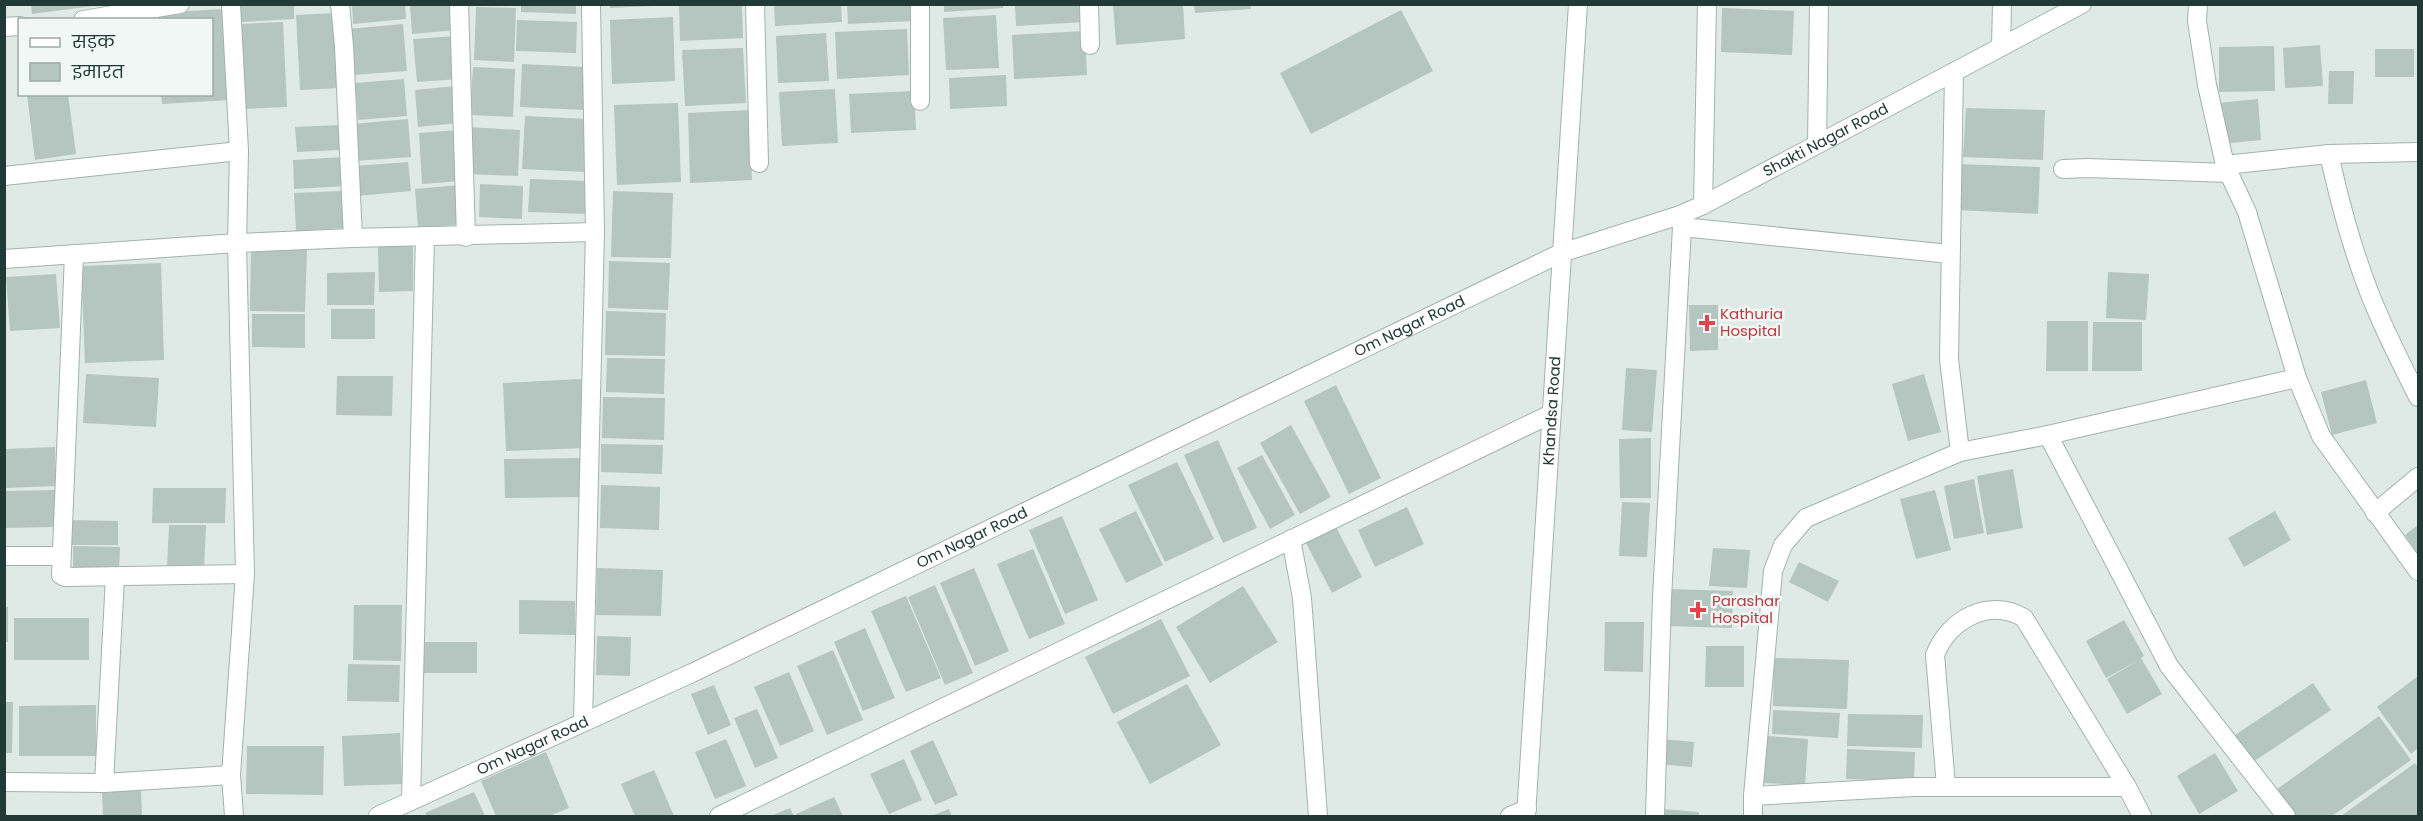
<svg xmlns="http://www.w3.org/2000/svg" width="2423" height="821" font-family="Poppins,'Noto Sans Devanagari',sans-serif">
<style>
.building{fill:#b5c5bf}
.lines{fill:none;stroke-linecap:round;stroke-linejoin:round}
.minor-casing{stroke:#a2b2ad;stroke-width:20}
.minor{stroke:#fff;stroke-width:18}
.health-dot{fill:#e0444e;stroke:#f0f7f4;stroke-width:2}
.labels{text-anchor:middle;stroke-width:5;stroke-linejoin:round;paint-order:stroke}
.street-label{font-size:15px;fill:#213a35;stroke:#f0f7f4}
.health-label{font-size:15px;fill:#be3a42;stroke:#f0f7f4;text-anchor:start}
</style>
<rect width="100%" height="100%" fill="#dfeae6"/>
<path class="building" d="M 31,4 L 93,4 L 93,6 L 32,14 Z
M 241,4 L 294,4 L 294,19 L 241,22 Z
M 352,4 L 405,4 L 406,19 L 353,24 Z
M 410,4 L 455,4 L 457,30 L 412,34 Z
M 521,4 L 576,4 L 576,14 L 521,12 Z
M 610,4 L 653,4 L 653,6 L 610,8 Z
M 679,4 L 742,4 L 743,38 L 680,41 Z
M 774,4 L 841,4 L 842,22 L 775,26 Z
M 847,4 L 913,4 L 914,21 L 848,24 Z
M 944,4 L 1003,4 L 1003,8 L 944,12 Z
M 1015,4 L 1085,4 L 1086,22 L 1016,26 Z
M 1113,4 L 1183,4 L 1185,39 L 1116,45 Z
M 1194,4 L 1250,4 L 1251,9 L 1195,13 Z
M 476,7 L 516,8 L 514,62 L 474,60 Z
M 1722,8 L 1794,11 L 1792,55 L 1721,52 Z
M 223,9 L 229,100 L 162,104 L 161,94 L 212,94 L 212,20 L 157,20 L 156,13 Z
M 1401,10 L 1433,71 L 1311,134 L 1280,73 Z
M 336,13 L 340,88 L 300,90 L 296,15 Z
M 996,15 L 999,68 L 946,70 L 943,18 Z
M 673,17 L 675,81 L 612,84 L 610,20 Z
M 517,20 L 577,22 L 576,53 L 516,51 Z
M 283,22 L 287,107 L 243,109 L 240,24 Z
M 403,24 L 407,71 L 352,75 L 348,29 Z
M 907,29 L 909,75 L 837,79 L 835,32 Z
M 1085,31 L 1087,75 L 1014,79 L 1012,35 Z
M 826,33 L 829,81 L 778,83 L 776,36 Z
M 456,36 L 459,79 L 417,82 L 413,39 Z
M 2320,45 L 2323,86 L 2285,88 L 2283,48 Z
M 2274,46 L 2275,91 L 2219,92 L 2219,47 Z
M 743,48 L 746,103 L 685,106 L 682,50 Z
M 2375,49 L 2414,49 L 2414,77 L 2375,77 Z
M 522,64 L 586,67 L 583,110 L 520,107 Z
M 473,67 L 515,69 L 513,117 L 470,115 Z
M 2329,71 L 2354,71 L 2353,104 L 2328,104 Z
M 1006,75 L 1007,106 L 950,109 L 949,78 Z
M 404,79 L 407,116 L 358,120 L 355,83 Z
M 456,86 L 459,123 L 418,127 L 415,90 Z
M 835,89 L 838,143 L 782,146 L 779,92 Z
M 914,91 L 916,130 L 851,133 L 849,94 Z
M 27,94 L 68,94 L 76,154 L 35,160 Z
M 2258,99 L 2261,140 L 2222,144 L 2218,103 Z
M 678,103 L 681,182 L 617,185 L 614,105 Z
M 1966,108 L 2045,110 L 2043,160 L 1963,157 Z
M 750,110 L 752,180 L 690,183 L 688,113 Z
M 525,116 L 588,119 L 585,172 L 522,169 Z
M 408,119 L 411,157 L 355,161 L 352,124 Z
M 339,125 L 340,150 L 297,152 L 295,127 Z
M 468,127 L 520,130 L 518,176 L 466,174 Z
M 458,130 L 462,181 L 422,184 L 419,133 Z
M 345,157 L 347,186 L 294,189 L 293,160 Z
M 408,162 L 411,191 L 357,196 L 355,166 Z
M 1958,164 L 2040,167 L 2038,214 L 1956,210 Z
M 530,179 L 588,181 L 586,214 L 528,212 Z
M 480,184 L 523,186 L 522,219 L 479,217 Z
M 460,185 L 463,224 L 418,228 L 415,189 Z
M 341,191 L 343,228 L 296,231 L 294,193 Z
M 613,191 L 673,193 L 671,258 L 611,257 Z
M 378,245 L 413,245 L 413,291 L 379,292 Z
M 251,248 L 307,249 L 305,312 L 250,311 Z
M 609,261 L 670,263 L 668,310 L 608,308 Z
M 161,263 L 164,360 L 85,363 L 81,266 Z
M 375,272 L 374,305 L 327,305 L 327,273 Z
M 2108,272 L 2149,274 L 2146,320 L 2106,318 Z
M 56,274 L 60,328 L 10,331 L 6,277 Z
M 1689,305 L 1718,305 L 1718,350 L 1690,351 Z
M 331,309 L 375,309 L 375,339 L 331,339 Z
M 606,311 L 666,313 L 665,356 L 605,355 Z
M 252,314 L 305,314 L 305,348 L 252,347 Z
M 2047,321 L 2088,321 L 2088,371 L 2046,371 Z
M 2093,322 L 2142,322 L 2142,371 L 2092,371 Z
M 607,358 L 665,359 L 664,394 L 606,392 Z
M 1626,368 L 1657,370 L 1652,432 L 1622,430 Z
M 86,374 L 159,378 L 156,427 L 83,423 Z
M 1924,374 L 1941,432 L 1908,441 L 1892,384 Z
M 337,376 L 393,376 L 392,416 L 336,415 Z
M 581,379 L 584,448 L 506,451 L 503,383 Z
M 2366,380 L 2377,423 L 2332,435 L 2321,392 Z
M 1336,385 L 1381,478 L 1349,494 L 1304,401 Z
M 603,397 L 665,398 L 664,440 L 602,438 Z
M 1291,425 L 1331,497 L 1300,514 L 1260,443 Z
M 1651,438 L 1651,498 L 1620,498 L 1619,439 Z
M 1218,440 L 1257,528 L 1223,543 L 1184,455 Z
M 601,444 L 663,445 L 662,474 L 601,472 Z
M 55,447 L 56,486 L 6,488 L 4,449 Z
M 1262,455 L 1295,515 L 1270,529 L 1237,468 Z
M 582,458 L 583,497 L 505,498 L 504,459 Z
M 1177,462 L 1214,539 L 1165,562 L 1128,485 Z
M 2013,469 L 2023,528 L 1987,535 L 1977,476 Z
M 1974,479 L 1984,533 L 1954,539 L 1944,486 Z
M 601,485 L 660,487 L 659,530 L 600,528 Z
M 153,488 L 226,488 L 225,523 L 152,523 Z
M 55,490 L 55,527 L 4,528 L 4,491 Z
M 1935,490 L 1951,550 L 1916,559 L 1900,499 Z
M 1622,502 L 1650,503 L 1647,557 L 1619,556 Z
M 1407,507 L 1424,544 L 1375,567 L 1358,530 Z
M 1136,511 L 1163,565 L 1126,583 L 1099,529 Z
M 2275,511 L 2291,540 L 2244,567 L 2228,538 Z
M 1062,516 L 1098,600 L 1065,614 L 1029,530 Z
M 68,520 L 118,521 L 118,545 L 68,545 Z
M 169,525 L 206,525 L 204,569 L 167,568 Z
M 2418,525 L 2418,554 L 2405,535 Z
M 1336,527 L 1362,577 L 1332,593 L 1306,543 Z
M 73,546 L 120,547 L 119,573 L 73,573 Z
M 1713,548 L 1750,550 L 1747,588 L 1709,586 Z
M 1033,549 L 1065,624 L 1029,639 L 997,564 Z
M 1799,562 L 1839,581 L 1828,602 L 1789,582 Z
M 597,568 L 663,570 L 661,616 L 596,615 Z
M 974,568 L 1009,651 L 975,666 L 940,583 Z
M 935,585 L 973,673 L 945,685 L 908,597 Z
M 1243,586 L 1278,642 L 1210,683 L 1176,627 Z
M 1669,589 L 1733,591 L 1732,628 L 1667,626 Z
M 906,596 L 941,678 L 906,692 L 871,611 Z
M 519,600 L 575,601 L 575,635 L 519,634 Z
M 354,605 L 402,605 L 401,661 L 353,660 Z
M 4,607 L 8,607 L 8,642 L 4,642 Z
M 14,618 L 89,618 L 89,660 L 14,660 Z
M 1161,619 L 1190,676 L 1113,714 L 1085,657 Z
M 2124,620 L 2144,656 L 2141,658 L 2162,694 L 2127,714 L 2107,679 L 2139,660 L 2106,678 L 2086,641 Z
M 1605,622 L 1644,622 L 1643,672 L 1604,671 Z
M 865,628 L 895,698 L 863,711 L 834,642 Z
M 597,636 L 631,637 L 630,676 L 596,675 Z
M 423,642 L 477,642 L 477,673 L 423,673 Z
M 1706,646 L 1744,646 L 1744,687 L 1705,687 Z
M 833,650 L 863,720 L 827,735 L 797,666 Z
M 1774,658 L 1849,660 L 1847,709 L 1773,706 Z
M 348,664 L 400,665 L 399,702 L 347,701 Z
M 789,672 L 814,731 L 780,746 L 754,687 Z
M 2418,676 L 2418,748 L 2411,754 L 2377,707 Z
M 2313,683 L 2331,710 L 2253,762 L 2235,735 Z
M 1187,684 L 1221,745 L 1150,784 L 1117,722 Z
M 714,685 L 731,725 L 708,735 L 691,694 Z
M 4,702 L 13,702 L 12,753 L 4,753 Z
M 96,705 L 96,756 L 19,756 L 19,706 Z
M 757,709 L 778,758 L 755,768 L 734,718 Z
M 1773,710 L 1840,713 L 1838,738 L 1772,734 Z
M 1848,714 L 1923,715 L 1922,748 L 1847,746 Z
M 2379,716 L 2411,760 L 2332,816 L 2291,816 L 2273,792 Z
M 400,733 L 402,784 L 344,786 L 342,736 Z
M 1767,736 L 1808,739 L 1805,785 L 1764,783 Z
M 726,739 L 746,786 L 715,799 L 695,752 Z
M 1660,739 L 1694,742 L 1692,767 L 1658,764 Z
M 933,740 L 958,795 L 935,805 L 910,751 Z
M 247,746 L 324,746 L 323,795 L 246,794 Z
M 1847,749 L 1915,752 L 1914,781 L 1846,779 Z
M 546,752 L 569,808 L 549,816 L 496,816 L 481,781 Z
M 2215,753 L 2238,791 L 2199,814 L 2177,776 Z
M 904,759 L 922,800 L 889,814 L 870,774 Z
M 2415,763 L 2418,768 L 2418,816 L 2341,816 Z
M 654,770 L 674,816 L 635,816 L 621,784 Z
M 141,790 L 142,816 L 103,816 L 102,791 Z
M 474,792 L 485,816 L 427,816 L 425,813 Z
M 834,797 L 843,816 L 797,816 L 796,814 Z
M 790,808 L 794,816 L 771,816 Z
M 949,809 L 952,816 L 931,816 Z
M 1662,809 L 1699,812 L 1699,816 L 1662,816 Z"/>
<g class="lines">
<g class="minor-casing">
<g id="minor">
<path d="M 231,4 L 239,151 L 237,243 L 245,574 L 231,775 L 234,816"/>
<path d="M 340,4 L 344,46 L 353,238"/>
<path d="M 459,4 L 466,237"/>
<path d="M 755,4 L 759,163"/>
<path d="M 920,4 L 920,101"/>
<path d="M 1089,4 L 1090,45"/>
<path d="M 2198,4 L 2197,21 L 2207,85 L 2225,165 L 2247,212 L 2297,378 L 2321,436 L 2418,571"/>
<path d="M 83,20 L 180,4"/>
<path d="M 4,27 L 20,26"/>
<path d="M 2001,47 L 2002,4"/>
<path d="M 1954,72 L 1949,359 L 1960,452"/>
<path d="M 1817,144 L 1819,4"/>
<path d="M 2329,154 C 2337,190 2346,226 2358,261 C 2373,308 2396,353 2418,397"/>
<path d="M 2225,165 L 2329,154 L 2418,152"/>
<path d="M 2063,169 L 2088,168 L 2229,173"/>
<path d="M 4,176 L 239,151"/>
<path d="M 1703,205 L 1707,4"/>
<path d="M 1680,216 L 1682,227 L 1950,254"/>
<path d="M 74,254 L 61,575 L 65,577 L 245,574"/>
<path d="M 4,259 L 237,243 L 353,238 L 595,232"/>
<path d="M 2048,435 L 2169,666 L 2286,816"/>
<path d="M 2375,513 L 2418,477"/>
<path d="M 1291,539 L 1302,598 L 1318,816"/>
<path d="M 4,556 L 61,556"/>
<path d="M 583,722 L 595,232 L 591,4"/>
<path d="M 4,782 L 104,783 L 231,775"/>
<path d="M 104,783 L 115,577"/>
<path d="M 1946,786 L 1935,655 C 1948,620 1989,597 2024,618 L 2127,787 L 2142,816"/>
<path d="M 1753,796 L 1913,787 L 2127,787"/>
<path d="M 411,800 L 425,236"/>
<path id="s1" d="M 378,816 L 692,673 L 1561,253 L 1680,215 L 1703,205 L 2082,4"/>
<path d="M 719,816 L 1551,414"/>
<path d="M 1510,816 L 1527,809"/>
<path id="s2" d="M 1526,816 L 1578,4"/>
<path d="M 1655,816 L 1662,598 L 1682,227"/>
<path d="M 1753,816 L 1753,796 L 1773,571 L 1783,545 L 1806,518 L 1960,452 L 2048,435 L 2297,378"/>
</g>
</g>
<use href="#minor" class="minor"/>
</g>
<g class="health-dot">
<path d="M1704 314h6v6h6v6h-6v6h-6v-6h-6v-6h6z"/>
<path d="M1695 601h6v6h6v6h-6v6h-6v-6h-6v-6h6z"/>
</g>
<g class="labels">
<g class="street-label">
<text dy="5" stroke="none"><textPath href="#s1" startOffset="1599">Shakti Nagar Road</textPath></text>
<text dy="5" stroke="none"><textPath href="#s1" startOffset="1142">Om Nagar Road</textPath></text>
<text dy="5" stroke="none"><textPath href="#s2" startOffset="406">Khandsa Road</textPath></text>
<text dy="5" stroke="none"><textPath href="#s1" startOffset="656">Om Nagar Road</textPath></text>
<text dy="5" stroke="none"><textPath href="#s1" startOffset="170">Om Nagar Road</textPath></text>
</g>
<g class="health-label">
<text x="1720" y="319">Kathuria<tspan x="1720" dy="17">Hospital</tspan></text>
<text x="1712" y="606">Parashar<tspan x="1712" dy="17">Hospital</tspan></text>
</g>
</g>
<rect width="2423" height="821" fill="none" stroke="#213a35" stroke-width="12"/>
<rect x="18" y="18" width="195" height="78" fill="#f0f7f4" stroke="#9daba8" stroke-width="1.5"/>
<rect x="30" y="38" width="30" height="9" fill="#ffffff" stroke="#9daba8" stroke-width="1.5"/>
<text x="72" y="48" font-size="18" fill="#213a35">सड़क</text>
<rect x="30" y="63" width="30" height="18" fill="#b5c5bf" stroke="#9daba8" stroke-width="1.5"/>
<text x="72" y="78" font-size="18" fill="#213a35">इमारत</text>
</svg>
